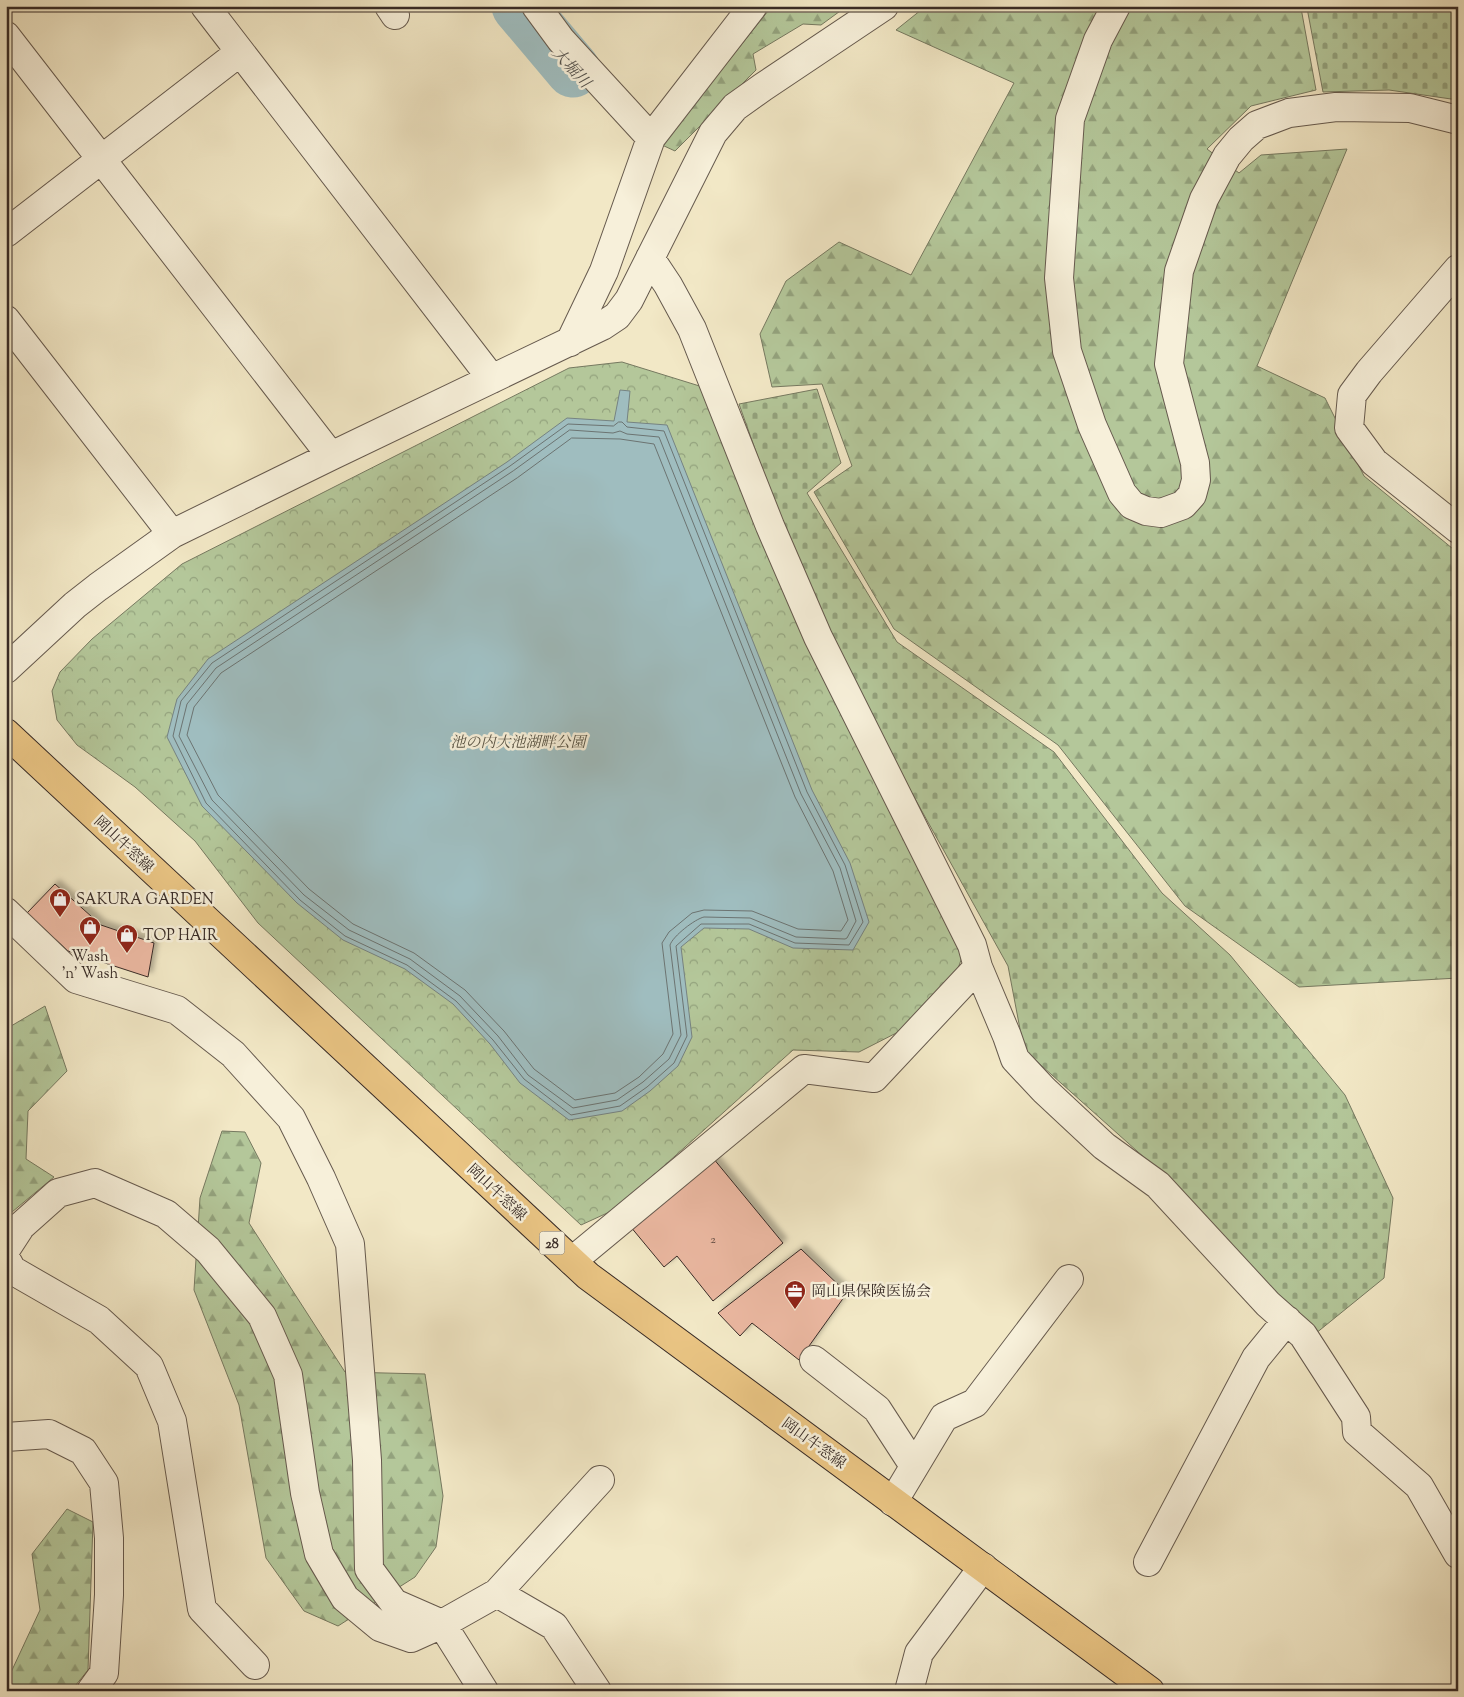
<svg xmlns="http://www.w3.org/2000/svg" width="1464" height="1697" font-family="'Sorts Mill Goudy','Noto Serif JP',serif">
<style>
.forest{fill:url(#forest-firs);stroke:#767960}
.cemetery{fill:url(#cemetery-stones);stroke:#767960}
.park{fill:url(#park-crowns);stroke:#767960}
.water{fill:#9fbdbf;stroke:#768382}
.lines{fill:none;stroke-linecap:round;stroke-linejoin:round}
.shore{stroke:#6c7472;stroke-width:1}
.river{stroke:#9fbdbf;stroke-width:55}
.building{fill:#eab7a0;stroke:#382b26;filter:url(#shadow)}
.minor-casing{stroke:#665a4e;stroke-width:30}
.major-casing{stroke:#382b26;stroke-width:30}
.minor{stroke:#f7f0da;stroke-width:28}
.major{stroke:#e9c483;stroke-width:28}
.labels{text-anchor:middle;stroke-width:5;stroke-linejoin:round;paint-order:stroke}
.number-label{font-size:12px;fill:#644e44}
.shield{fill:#f7f0da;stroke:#71665c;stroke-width:1}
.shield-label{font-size:14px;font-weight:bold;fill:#382b26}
.park-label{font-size:15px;font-style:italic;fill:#575243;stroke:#f7f0da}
.street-label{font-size:15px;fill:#382b26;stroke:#f7f0da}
.poi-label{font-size:15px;fill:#382b26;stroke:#f7f0da;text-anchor:start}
.water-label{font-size:16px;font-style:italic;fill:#52504c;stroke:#f7f0da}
</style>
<defs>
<pattern id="forest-firs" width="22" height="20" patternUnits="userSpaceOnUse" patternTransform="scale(1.25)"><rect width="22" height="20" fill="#b4c79a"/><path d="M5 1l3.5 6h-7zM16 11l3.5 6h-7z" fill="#93a27d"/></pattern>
<pattern id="cemetery-stones" width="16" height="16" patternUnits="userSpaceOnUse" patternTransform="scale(1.25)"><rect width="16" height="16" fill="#b4c79a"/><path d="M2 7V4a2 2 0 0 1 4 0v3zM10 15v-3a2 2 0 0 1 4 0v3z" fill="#93a27d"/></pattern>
<pattern id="park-crowns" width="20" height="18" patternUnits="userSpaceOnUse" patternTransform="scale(1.25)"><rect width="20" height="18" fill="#b4c79a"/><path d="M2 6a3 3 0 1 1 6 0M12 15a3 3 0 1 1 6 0" fill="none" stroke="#93a27d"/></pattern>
<filter id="shadow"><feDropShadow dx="4.5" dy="-4.5" stdDeviation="2.5" flood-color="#0004"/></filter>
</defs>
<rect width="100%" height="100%" fill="#f2e8c6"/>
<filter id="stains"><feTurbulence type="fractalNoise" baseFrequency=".004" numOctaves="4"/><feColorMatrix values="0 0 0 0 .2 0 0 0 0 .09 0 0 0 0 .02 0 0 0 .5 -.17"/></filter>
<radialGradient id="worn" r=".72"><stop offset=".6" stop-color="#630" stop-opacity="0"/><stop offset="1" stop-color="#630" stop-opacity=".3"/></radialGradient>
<path class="forest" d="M 772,6 L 847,6 L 821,25 L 803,24 L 753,54 L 756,70 L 675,151 L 662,145 Z
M 926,6 L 1302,6 L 1301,8 L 1316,90 L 1251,106 L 1207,149 L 1239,173 L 1261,155 L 1347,149 L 1257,366 L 1325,398 L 1364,476 L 1458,553 L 1458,978 L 1299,987 L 1185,906 L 1058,745 L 894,629 L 814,492 L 852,466 L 822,384 L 772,387 L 760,334 L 786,281 L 839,242 L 911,275 L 1014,83 L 896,30 Z
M 45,1006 L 67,1071 L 28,1111 L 26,1159 L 54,1177 L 6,1217 L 6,1029 Z
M 222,1131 L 245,1132 L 261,1163 L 249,1223 L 345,1372 L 425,1374 L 443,1496 L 436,1547 L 415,1577 L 338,1626 L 304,1611 L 266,1558 L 239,1405 L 194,1290 L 200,1198 Z
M 67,1509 L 93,1522 L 88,1670 L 71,1691 L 6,1691 L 6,1683 L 40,1610 L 32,1554 Z"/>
<path class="cemetery" d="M 1308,6 L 1458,6 L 1458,100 L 1389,90 L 1323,92 L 1307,8 Z
M 817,389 L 841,463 L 807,493 L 897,642 L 1054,752 L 1162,893 L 1230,955 L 1345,1095 L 1393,1198 L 1384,1278 L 1315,1334 L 1175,1185 L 1024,1050 L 1008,966 L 869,716 L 786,536 L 739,404 Z"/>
<path class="park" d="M 622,362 L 706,388 L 854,734 L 962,957 L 952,986 L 910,1026 L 859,1052 L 793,1050 L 616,1209 L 581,1225 L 258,923 L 195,841 L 135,787 L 77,745 L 57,720 L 52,691 L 60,672 L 92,639 L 182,564 L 569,368 Z"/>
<path class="water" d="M 620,390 L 630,391 L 627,422 L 667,425 L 812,790 L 850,863 L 869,922 L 853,950 L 793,948 L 749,929 L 704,928 L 681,947 L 692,1037 L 678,1066 L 650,1091 L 622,1111 L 569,1120 L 520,1083 L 490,1044 L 453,1004 L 405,969 L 343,940 L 297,903 L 202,806 L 167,737 L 177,699 L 208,659 L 507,462 L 567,418 L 614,421 Z"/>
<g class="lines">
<path class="shore" d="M 619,422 L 622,422 L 627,427 L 664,431 L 807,792 L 845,865 L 863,922 L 849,945 L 795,943 L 749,924 L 701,924 L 676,946 L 687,1036 L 674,1063 L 647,1087 L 620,1106 L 571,1115 L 524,1079 L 493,1040 L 456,1001 L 407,965 L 345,936 L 300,900 L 206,803 L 173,736 L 181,701 L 212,663 L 510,466 L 568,424 L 613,426 Z
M 570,430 L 613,433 L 620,431 L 627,434 L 659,437 L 801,794 L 840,868 L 856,921 L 847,938 L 845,939 L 796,937 L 750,918 L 704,917 C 695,919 673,936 670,945 L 681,1035 L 669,1059 L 643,1082 L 617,1100 L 573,1108 L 528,1075 L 498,1036 L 460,996 L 410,959 L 349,930 L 304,895 L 212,800 L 179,736 L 187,704 L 216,668 L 513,471 Z
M 572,438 L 620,439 L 654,444 L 795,797 L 833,871 L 848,920 L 841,931 L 798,929 L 752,911 L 704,910 L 692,913 L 669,932 L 662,943 L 673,1034 L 663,1054 L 639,1077 L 615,1093 L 575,1100 L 534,1069 L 504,1031 L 465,990 L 414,953 L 353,924 L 309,889 L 218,795 L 187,735 L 194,707 L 221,673 L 517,478 Z"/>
<path class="river" d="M 519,6 L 573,70"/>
</g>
<path class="building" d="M 55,884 L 101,925 L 154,943 L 148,977 L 68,951 L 27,913 Z
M 713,1158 L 783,1243 L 713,1301 L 677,1256 L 664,1267 L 630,1226 Z
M 801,1249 L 847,1293 L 799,1360 L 752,1323 L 740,1336 L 718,1313 Z"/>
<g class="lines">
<g class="minor-casing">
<path id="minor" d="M 205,6 L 492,379
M 389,6 L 395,15
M 536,6 L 561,40 L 651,138
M 1116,6 L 1098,40 L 1070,119 L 1059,278 L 1067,351 L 1092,425 L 1122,493 L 1132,505 L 1146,511 L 1161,513 L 1183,505 L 1192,495 L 1196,480 L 1195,463 L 1169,364 L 1179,271 L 1204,199 L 1227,156 L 1241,139 L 1257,125 L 1289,113 L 1336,107 L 1410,108 L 1458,120
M 6,36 L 331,456
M 6,233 L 240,52
M 650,258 L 668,285 L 692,329 L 770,526 L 818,637 L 972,945 L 978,967 L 1007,1036 L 1015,1059 L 1044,1090 L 1104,1146 L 1158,1185 L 1268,1304 L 1303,1335 L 1356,1417 L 1357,1432 L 1419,1486 L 1458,1554
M 1458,269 L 1369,372 L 1352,395 L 1349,428 L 1374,462 L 1458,529
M 6,320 L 172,534
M 570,342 L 604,271 L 651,138 L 753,6
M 6,669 L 75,605 L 98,587 L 172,534 L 331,456 L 602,326 L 617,316 L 629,300 L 713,133 L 735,107 L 763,87 L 884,6
M 6,912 L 76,979 L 177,1010 L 233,1054 L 291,1118 L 321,1178 L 350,1244 L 367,1460 L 369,1569 L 394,1603 L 442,1624 L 497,1593 L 554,1626 L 597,1691
M 6,1249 L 21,1226 L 58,1193 L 95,1183 L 166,1214 L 208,1250 L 262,1316 L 288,1375 L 305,1493 L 319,1554 L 345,1598 L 380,1627 L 411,1638 L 442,1624 L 484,1691
M 6,1259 L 12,1270 L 99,1320 L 149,1366 L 172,1421 L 202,1609 L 255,1665
M 572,1261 L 804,1069 L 874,1078 L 978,967
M 814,1360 L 877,1409 L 914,1466
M 6,1437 L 49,1434 L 83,1451 L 104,1483 L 109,1538 L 109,1595 L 104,1673 L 91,1691
M 893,1502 L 944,1417 L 975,1403 L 1069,1279
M 1148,1562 L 1256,1358 L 1287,1320
M 497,1593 L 600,1480
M 909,1691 L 919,1653 L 983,1567"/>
</g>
<g class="major-casing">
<path id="major" d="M 6,733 L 588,1276 L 1150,1691"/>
</g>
<use href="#minor" class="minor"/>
<use href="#major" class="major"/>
</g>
<defs>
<g id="shop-pin" transform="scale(1.125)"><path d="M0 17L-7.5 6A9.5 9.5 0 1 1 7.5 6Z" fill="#8f2418" stroke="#f7f0da"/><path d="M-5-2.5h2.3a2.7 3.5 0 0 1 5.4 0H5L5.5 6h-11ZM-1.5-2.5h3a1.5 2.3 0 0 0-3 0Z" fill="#fff"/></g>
<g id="office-pin" transform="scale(1.125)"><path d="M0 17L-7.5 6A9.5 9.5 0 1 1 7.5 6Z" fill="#8f2418" stroke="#f7f0da"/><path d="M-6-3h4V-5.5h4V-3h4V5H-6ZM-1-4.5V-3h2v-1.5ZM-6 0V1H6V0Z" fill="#fff"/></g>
</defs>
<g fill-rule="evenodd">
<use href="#shop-pin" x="60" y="899"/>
<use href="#shop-pin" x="90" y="927"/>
<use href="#shop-pin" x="127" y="935"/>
<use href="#office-pin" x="795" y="1291"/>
</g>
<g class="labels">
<g class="number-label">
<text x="713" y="1243">2</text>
</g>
<rect class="shield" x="539.5" y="1231.5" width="25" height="23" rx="4"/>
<g class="shield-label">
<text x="552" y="1248">28</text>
</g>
<g class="park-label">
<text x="518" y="747">池の内大池湖畔公園</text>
</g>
<g class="street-label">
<text transform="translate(124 844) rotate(43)" y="5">岡山牛窓線</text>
<text transform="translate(497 1192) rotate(43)" y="5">岡山牛窓線</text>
<text transform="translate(814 1443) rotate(36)" y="5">岡山牛窓線</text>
</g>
<g class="poi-label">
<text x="76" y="904">SAKURA GARDEN</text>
<text x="143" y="940">TOP HAIR</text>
<text x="90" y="961" text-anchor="middle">Wash<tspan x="90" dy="17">'n' Wash</tspan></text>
<text x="811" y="1296">岡山県保険医協会</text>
</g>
<g class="water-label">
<text transform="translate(572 67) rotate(47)" y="6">大堀川</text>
</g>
</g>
<rect width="1464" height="1697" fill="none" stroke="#f2e8c6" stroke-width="25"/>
<rect x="8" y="8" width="1449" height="1682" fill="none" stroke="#382b26" stroke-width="2.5"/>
<rect x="12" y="12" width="1439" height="1672" fill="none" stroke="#382b26"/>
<rect width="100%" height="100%" filter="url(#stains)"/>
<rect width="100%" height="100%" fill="url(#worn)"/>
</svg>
